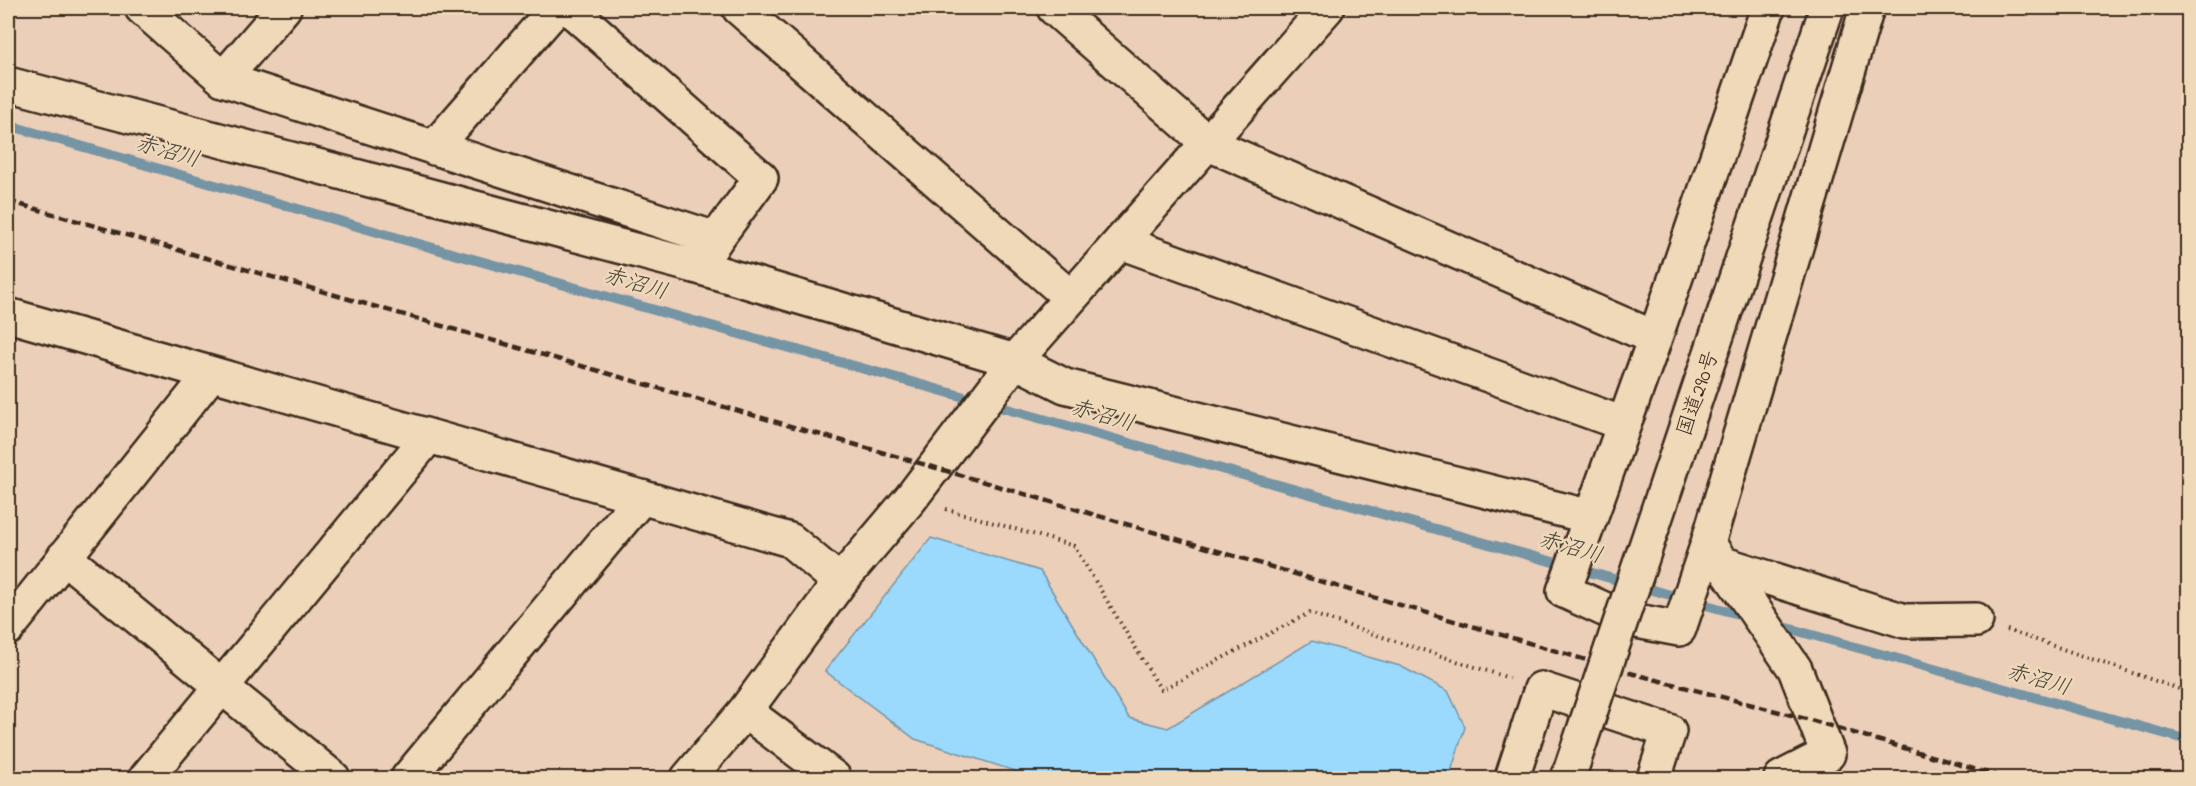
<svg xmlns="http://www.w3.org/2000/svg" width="2196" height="786" font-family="'Indie Flower','Klee One',sans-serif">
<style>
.water{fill:#9bdafd;stroke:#7594a4;stroke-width:1.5}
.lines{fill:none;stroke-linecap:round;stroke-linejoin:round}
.stream{stroke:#7594a4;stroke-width:10}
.minor-casing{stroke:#3b2a1e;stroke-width:38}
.path{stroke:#3b2a1e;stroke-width:4;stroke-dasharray:1.5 4.5;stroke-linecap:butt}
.minor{stroke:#efd9b8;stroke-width:33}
.rail{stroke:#3b2a1e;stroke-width:4.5;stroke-dasharray:9 4.5;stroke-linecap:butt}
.highway-bridge-casing{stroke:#3b2a1e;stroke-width:38;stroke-linecap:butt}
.highway-bridge{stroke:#efd9b8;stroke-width:33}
.labels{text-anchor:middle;stroke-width:4.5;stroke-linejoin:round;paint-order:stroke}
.street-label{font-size:21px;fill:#3b2a1e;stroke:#efd9b8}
.water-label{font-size:22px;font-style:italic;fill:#49443f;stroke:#efd9b8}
</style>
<rect width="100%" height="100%" fill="#eccfb9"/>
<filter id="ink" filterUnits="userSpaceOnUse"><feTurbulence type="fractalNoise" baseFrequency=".0167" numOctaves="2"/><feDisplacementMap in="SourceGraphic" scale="12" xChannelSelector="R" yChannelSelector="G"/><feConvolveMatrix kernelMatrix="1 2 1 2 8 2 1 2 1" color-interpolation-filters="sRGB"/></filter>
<g filter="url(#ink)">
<path class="water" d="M 931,538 L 1040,571 L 1129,718 L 1168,728 L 1312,641 L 1400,666 L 1448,691 L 1465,727 L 1449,778 L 1037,778 L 915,739 L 825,671 Z"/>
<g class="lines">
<path class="stream" d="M 8,125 L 412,242 L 1749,617
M 1773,624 L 2188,740"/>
<g class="minor-casing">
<path id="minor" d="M 142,8 L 223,79 L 716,239 L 698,267
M 569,8 L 761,178 L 716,239
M 739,8 L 1070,297
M 1054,8 L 1209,144 L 1655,338
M 1768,8 L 1655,338 L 1564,591 L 1626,619 L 1679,629 L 1708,543 L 1867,8
M 223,79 L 284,8
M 8,84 L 698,267 L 1015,361 L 1065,386 L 1591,517
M 434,148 L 556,8
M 1120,242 L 1624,424
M 8,315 L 790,540 L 840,582
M 1708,543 L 1795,669 L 1828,754 L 1781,778
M 64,557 L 333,778
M 1721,563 L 1905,621 L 1976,620
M 8,628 L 211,374
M 745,711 L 834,778
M 146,778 L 429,436
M 408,778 L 642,497
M 688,778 L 745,711 L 840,582 L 911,498 L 1015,361 L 1327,8
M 1512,778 L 1541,689 L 1669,731 L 1654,778"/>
</g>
<path class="path" d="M 946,509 L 1074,546 L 1161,690 L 1309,613 L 1509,678
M 2007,630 L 2188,692"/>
<use href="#minor" class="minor"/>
<path class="rail" d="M 8,201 L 933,467 L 1634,674 L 1814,721 L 2004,778"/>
<g class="highway-bridge-casing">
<path id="highway-bridge" d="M 1568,778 L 1827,8"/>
</g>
<use href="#highway-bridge" class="highway-bridge"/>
</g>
</g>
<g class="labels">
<g class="street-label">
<text transform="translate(1697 393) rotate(-71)" y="7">国道290号</text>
</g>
<g class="water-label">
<text transform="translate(168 150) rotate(16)" y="8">赤沼川</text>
<text transform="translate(636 282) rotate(16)" y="8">赤沼川</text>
<text transform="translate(1103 414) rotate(16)" y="8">赤沼川</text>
<text transform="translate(1571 546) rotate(16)" y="8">赤沼川</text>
<text transform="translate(2039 678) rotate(16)" y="8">赤沼川</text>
</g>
</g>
<rect width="2196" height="786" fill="none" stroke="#efd9b8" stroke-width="30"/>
<rect x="15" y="15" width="2166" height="756" fill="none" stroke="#3b2a1e" stroke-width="2" filter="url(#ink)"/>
</svg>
